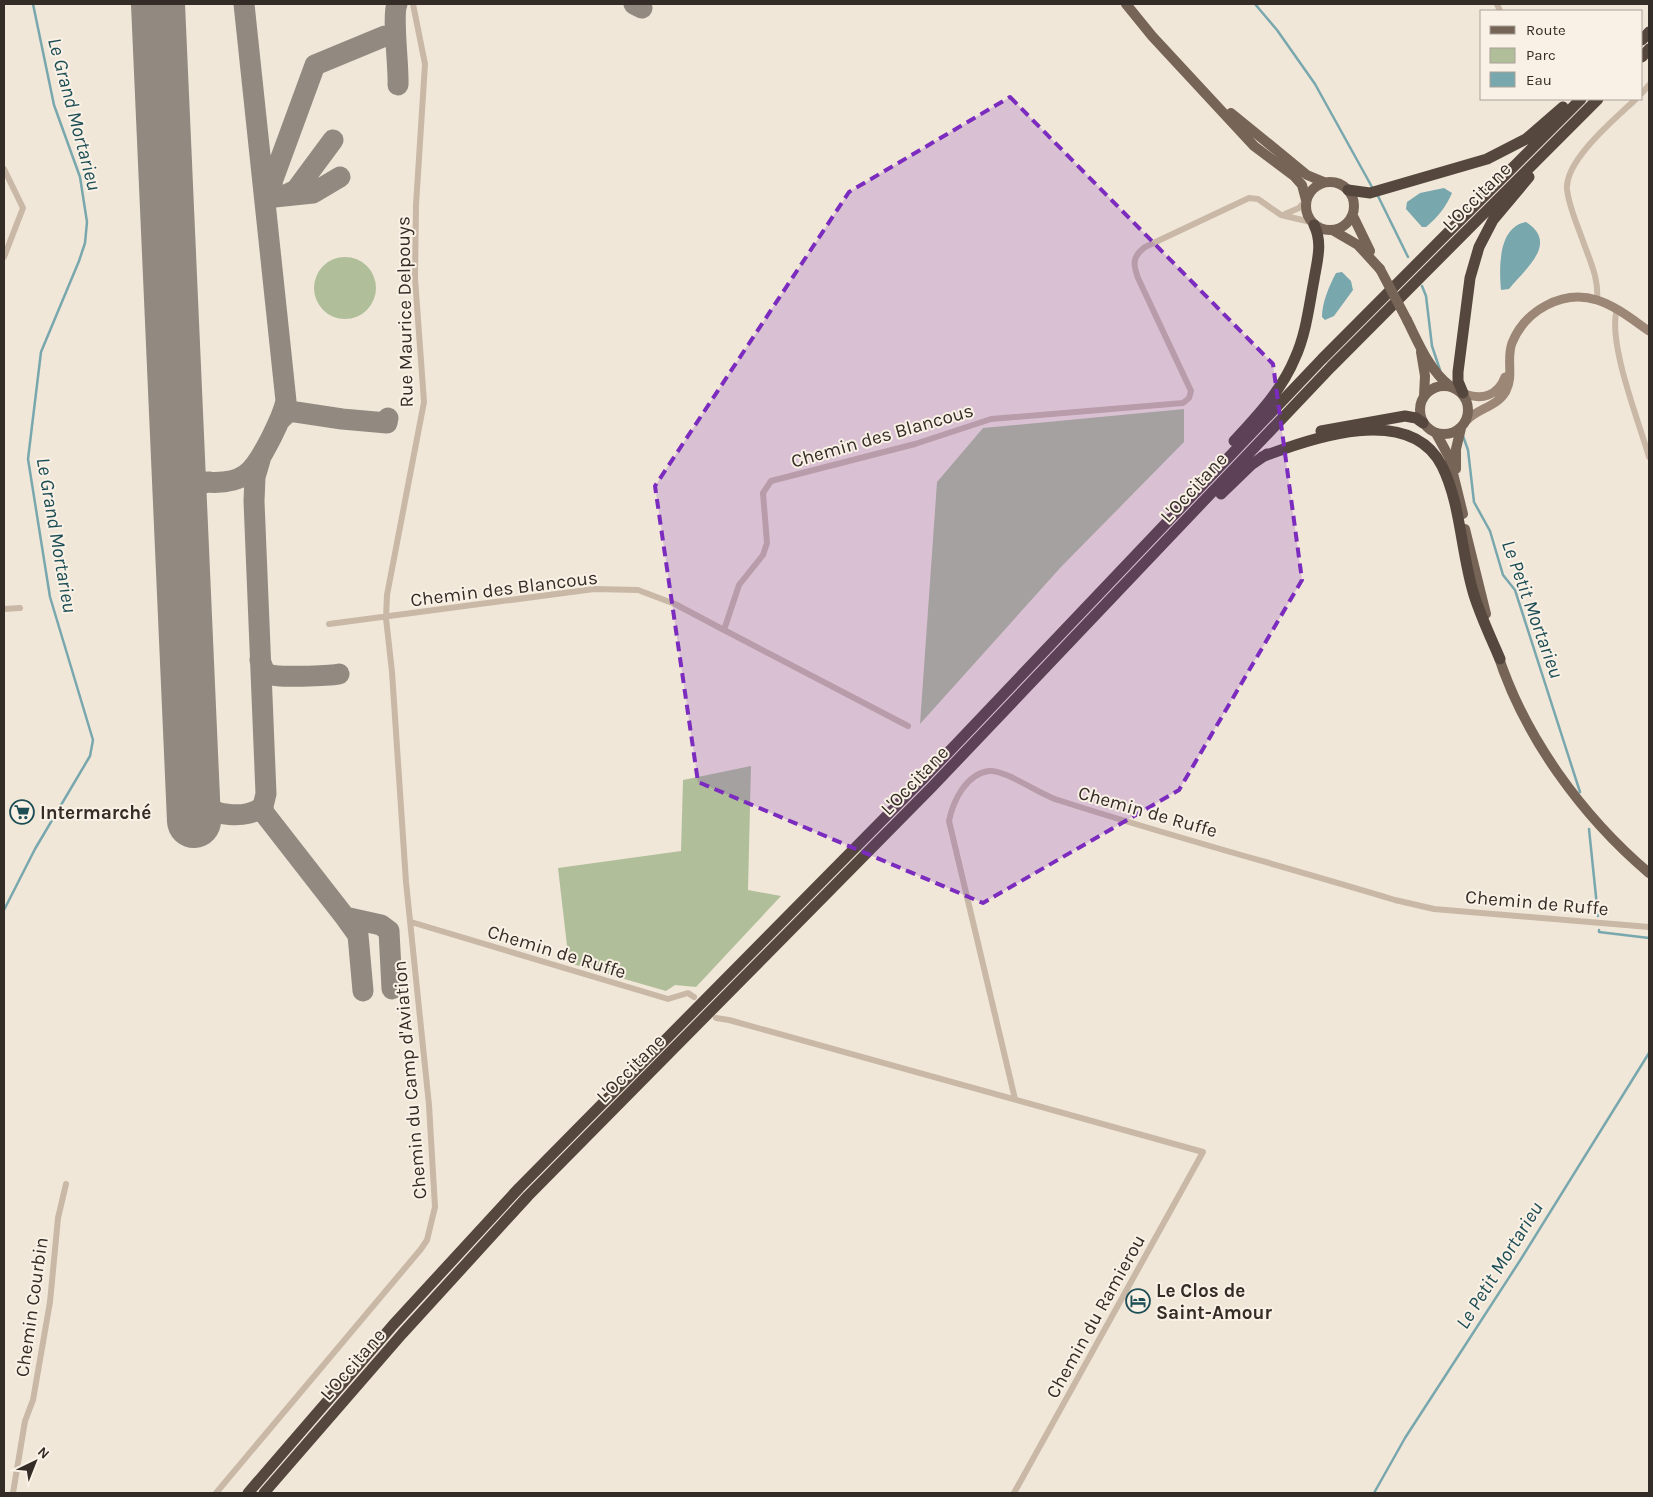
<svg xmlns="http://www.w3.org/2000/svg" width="1653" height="1497" font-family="Karla,sans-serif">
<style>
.green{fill:#b0bf99}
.water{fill:#78a7ad}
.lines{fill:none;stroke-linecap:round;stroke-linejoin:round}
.stream{stroke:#78a7ad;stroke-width:2.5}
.taxiway{stroke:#928a80;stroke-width:21}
.runway{stroke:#928a80;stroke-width:54}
.street{stroke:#c9b8a5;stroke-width:6}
.secondary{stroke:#9c8777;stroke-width:9}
.primary{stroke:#766457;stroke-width:10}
.highway{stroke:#55473d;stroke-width:11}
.primary-bridge{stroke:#766457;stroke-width:10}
.marked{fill:#7b2cbf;fill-opacity:0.2;stroke:#7b2cbf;stroke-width:4;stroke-dasharray:10 6;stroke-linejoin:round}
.labels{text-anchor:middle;stroke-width:4;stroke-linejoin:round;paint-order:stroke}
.street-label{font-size:19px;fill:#342c26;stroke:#f9f1e5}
.poi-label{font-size:19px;font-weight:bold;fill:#342c26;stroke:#f9f1e5;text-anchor:start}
.water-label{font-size:20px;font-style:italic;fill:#1d4d55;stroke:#f9f1e5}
</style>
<rect width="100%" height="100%" fill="#f1e7d9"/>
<path class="green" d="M314 288a31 31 0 1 1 62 0a31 31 0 1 1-62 0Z
M 1184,409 L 1184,442 L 1061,567 L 920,724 L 937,482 L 983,428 Z
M 751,766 L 748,890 L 781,896 L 696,987 L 675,985 L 666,991 L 569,963 L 558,868 L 681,851 L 683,780 Z"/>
<path class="water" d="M 1444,188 L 1452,193 C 1446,207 1438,217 1426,227 L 1422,227 L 1406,209 L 1407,202 L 1420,193 Z
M 1526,222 C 1559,243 1526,268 1509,289 L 1501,290 C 1499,268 1498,227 1526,222 Z
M 1342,272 L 1351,281 L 1353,290 L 1334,316 L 1325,320 L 1322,317 C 1322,303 1329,286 1336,273 Z"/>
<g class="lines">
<path class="stream" d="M 1255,4 L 1277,30 L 1315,84 L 1372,187
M 1378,196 L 1408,257
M 1422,286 L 1426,296 L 1432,346 L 1440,370
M 1463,436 L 1468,450 L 1474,502 L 1490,531 L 1503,575 L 1515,590 L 1580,792
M 1589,829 L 1598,916
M 4,910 L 35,849 L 90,756 L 93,740 L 50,597 L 28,459 L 41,352 L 79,261 L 85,243 L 87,222 L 80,177 L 54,105 L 33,4
M 1599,930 L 1599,932 L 1649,938
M 1374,1493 L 1405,1438 L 1521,1259 L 1649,1053"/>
<path class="taxiway" d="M 397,4 C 392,16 399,67 398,85
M 634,4 L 642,8
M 269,195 L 273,190 L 272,182 L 315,65 L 385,36
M 284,196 L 296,190 L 333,140
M 265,198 L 313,193 L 340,177
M 281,419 L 289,411 L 342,419 L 387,423 L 388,418
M 177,427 C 178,439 176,454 180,466 C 184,475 195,482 205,482 C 244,485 253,473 270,440 C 276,428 283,415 286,401 L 244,4
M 180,513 C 187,497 191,483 210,482
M 260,660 C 262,665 263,671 268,674 C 276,678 328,676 339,674
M 191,761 C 193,773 192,788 198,799 C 209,817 249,820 263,806 L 266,794 L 254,501 L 255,477 L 260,460
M 263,806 L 264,813 L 345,917 L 381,925 L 389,931 L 392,989
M 345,917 L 358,935 L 363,991"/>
<path class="runway" d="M 158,4 L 194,821"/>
<path class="street" d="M 1497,4 L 1500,11
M 1642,93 L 1649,85
M 4,169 L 23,208 L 4,257
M 1285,214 L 1299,208 L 1306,200
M 1597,300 C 1599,280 1591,263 1584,244 C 1578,226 1569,208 1567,189 C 1565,160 1616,118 1636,99
M 1617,309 C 1607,342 1639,422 1649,457
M 4,609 L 20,608
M 329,624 L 594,589 L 638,590 L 675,604 L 724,630 L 739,585 L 763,555 L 767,543 L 763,493 L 771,481 L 915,444 L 991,419 L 1183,403 L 1189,398 L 1191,391 L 1138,278 C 1133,264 1132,257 1145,247 L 1249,198 L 1258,199 L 1281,215 L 1311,222
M 724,630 L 908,726
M 411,922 L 668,999 L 688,993 L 694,997
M 716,1018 L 729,1020 L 1203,1152 L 1014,1493
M 1015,1099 L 949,821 C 953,801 966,774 989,771 C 1004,769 1041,795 1058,800 C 1169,836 1283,866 1395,900 L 1434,909 L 1649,927
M 13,1493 L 25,1421 L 33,1400 L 50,1302 L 58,1218 L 66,1184
M 216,1493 L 421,1249 L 427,1240 L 435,1207 L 429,1105 L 406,882 L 392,672 L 386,618 L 387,595 L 424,402 L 415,278 L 416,205 L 425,64 L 413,4"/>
<path class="secondary" d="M 1463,393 C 1481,401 1498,396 1505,377
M 1466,421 C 1478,408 1497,407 1506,391 C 1514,376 1506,359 1512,343 C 1525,311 1562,289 1597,300 C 1616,306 1633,320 1649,331"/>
<path class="primary" d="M 1126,4 L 1152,36 L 1254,146 L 1294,176 L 1302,185 L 1306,200
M 1231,113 L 1307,175 L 1324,182
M1306 206a24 24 0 1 1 48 0a24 24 0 1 1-48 0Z
M 1353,216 L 1370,251
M 1334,231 L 1358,245 L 1380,269
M 1407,320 C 1418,342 1429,370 1450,386
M 1421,352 L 1425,376 L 1424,396
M1420 410a24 24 0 1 1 48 0a24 24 0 1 1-48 0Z
M 1436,433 L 1449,457 L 1463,514
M 1456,469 L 1456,449 L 1461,428
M 1465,529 L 1486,614
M 1497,652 C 1524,737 1582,816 1649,873"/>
<path class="highway" d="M 1642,40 L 1649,32
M 1642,57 L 1649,49
M 1348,190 L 1370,193 L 1487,159 L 1526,139 L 1563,107
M 1463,393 L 1458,381 L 1458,372 L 1470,278 L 1479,247 L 1493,220 L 1529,177
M 1321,431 L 1405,416 L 1416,418 L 1423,423
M 1234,441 C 1257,416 1282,390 1295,358 C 1306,334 1309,306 1314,280 C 1317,261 1323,243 1314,225
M 1262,457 C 1311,438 1410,403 1442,466 C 1461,504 1461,554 1474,595 C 1481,617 1491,638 1500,659
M 1221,494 L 1251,465 L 1267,454
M 248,1493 L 393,1325 L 519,1188 L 923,779 L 1322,359 L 1581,99
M 264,1493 L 402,1334 L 528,1196 L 931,788 L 1331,367 L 1598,99"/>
<path class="primary-bridge" d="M 1380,269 L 1407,320"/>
</g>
<path class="marked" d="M 1010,97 L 1273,364 L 1302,580 L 1179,790 L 983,903 L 698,782 L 655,486 L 849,192 Z"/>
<defs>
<g id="supermarket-ring" transform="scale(1.25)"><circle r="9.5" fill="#f9f1e5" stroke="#1d4d55" stroke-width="1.5"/><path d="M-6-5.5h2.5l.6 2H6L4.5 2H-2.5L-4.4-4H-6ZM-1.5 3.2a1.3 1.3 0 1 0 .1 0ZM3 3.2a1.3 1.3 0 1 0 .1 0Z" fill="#1d4d55"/></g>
<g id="hotel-ring" transform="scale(1.25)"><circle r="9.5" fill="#f9f1e5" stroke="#1d4d55" stroke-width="1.5"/><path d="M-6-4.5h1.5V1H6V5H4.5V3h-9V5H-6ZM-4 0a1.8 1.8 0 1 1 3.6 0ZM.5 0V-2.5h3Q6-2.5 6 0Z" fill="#1d4d55"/></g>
</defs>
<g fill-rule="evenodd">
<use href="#supermarket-ring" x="22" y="812"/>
<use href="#hotel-ring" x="1138" y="1301"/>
</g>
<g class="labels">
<g class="street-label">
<text transform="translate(1476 196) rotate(-45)" y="7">L'Occitane</text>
<text transform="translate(404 312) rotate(-91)" y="7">Rue Maurice Delpouys</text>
<text transform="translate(882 435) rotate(-16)" y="7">Chemin des Blancous</text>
<text transform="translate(1193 487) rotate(-47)" y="7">L'Occitane</text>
<text transform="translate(504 588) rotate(-7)" y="7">Chemin des Blancous</text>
<text transform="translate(914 780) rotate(-46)" y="7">L'Occitane</text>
<text transform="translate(1148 811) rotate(16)" y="7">Chemin de Ruffe</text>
<text transform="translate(1537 902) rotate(5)" y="7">Chemin de Ruffe</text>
<text transform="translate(557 951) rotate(17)" y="7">Chemin de Ruffe</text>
<text transform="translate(630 1068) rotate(-45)" y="7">L'Occitane</text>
<text transform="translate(409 1080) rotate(-95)" y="7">Chemin du Camp d'Aviation</text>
<text transform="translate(31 1307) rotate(-82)" y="7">Chemin Courbin</text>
<text transform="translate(1095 1316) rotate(-61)" y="7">Chemin du Ramierou</text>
<text transform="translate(352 1364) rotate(-49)" y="7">L'Occitane</text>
</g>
<g class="poi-label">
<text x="40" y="819">Intermarché</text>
<text x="1156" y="1297">Le Clos de<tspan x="1156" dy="22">Saint-Amour</tspan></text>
</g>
<g class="water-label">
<text transform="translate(75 114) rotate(75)" y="7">Le Grand Mortarieu</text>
<text transform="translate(57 535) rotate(80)" y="7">Le Grand Mortarieu</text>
<text transform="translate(1533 609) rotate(70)" y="7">Le Petit Mortarieu</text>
<text transform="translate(1499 1265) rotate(-58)" y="7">Le Petit Mortarieu</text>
</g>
</g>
<rect width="1653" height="1497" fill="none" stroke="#342c26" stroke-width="10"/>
<rect x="1480" y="10" width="162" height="90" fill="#f9f1e5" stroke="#aaa299"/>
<rect x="1490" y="26" width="25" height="8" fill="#766457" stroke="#aaa299"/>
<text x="1526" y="35" font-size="15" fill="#342c26">Route</text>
<rect x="1490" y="48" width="25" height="15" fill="#b0bf99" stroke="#aaa299"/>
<text x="1526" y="60" font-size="15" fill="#342c26">Parc</text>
<rect x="1490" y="72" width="25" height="15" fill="#78a7ad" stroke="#aaa299"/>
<text x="1526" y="85" font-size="15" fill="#342c26">Eau</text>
<g transform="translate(35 1462) rotate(43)" stroke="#f9f1e5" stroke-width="4" paint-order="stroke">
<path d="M0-4L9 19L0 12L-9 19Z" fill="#342c26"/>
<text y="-8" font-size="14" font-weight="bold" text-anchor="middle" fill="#342c26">N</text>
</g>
</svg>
